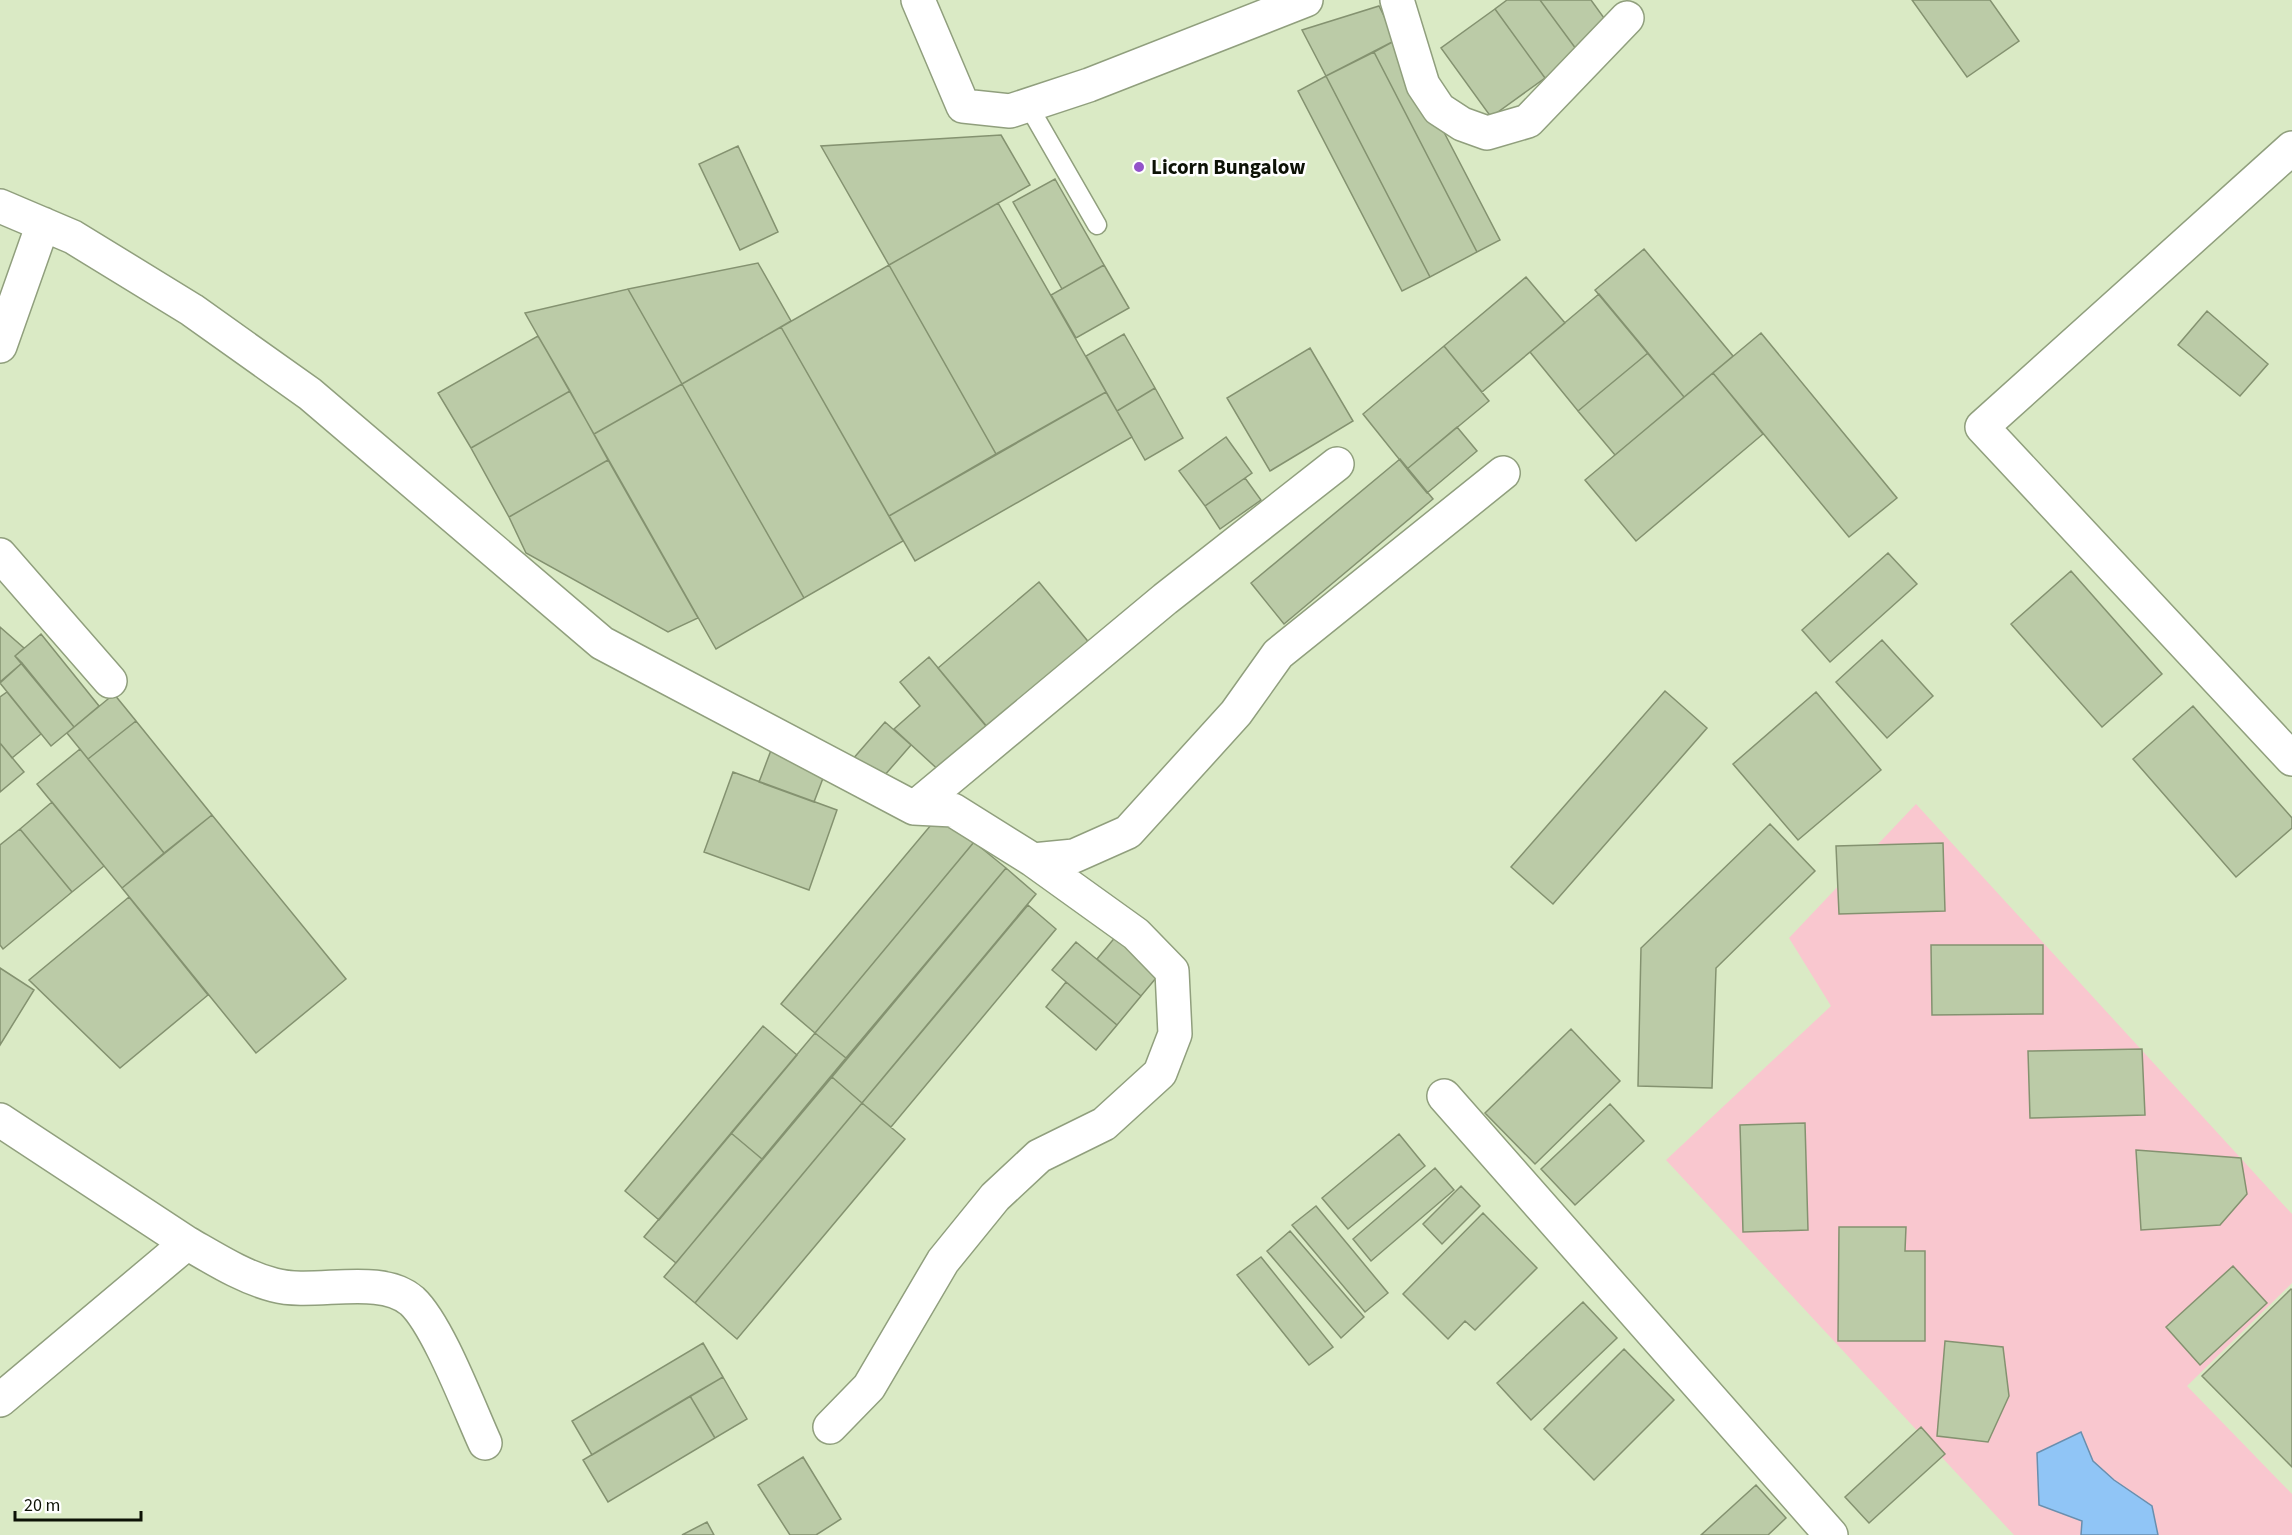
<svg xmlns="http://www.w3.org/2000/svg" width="2292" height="1535" font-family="'Source Sans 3',sans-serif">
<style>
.green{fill:#f9c7cf}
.water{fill:#90c5f6;stroke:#698fae;stroke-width:1.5}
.building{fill:#bbcba7;stroke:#849270;stroke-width:1.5}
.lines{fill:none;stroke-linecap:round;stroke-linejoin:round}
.service-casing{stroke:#909f7d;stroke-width:21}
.minor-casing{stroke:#909f7d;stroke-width:36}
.service{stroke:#fff;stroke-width:18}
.minor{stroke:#fff;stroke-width:33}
.poi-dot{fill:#9353c9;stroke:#fff;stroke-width:2}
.labels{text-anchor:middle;stroke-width:5;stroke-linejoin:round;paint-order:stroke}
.poi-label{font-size:21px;font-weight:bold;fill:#0d1206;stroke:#fff;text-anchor:start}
</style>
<rect width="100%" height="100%" fill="#daeac5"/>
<path class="green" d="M 1916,804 L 2292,1214 L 2292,1283 L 2187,1386 L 2292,1494 L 2292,1535 L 2014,1535 L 1666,1160 L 1831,1006 L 1789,938 Z"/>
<path class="water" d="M 2081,1432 L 2093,1461 L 2114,1480 L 2152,1506 L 2158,1535 L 2081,1535 L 2082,1521 L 2039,1505 L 2037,1453 Z"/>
<path class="building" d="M 1507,0 L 1540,0 L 1579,53 L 1545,78 L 1495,9 Z
M 1540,0 L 1591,0 L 1612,29 L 1579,53 Z
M 1912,0 L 1990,0 L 2019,41 L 1967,77 Z
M 1379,6 L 1396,40 L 1326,76 L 1302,30 Z
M 1495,9 L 1545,78 L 1491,117 L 1441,48 Z
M 1396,40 L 1500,240 L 1477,252 L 1374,52 Z
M 1374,52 L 1477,252 L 1430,277 L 1326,76 Z
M 1326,76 L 1430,277 L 1402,291 L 1298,91 Z
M 1001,135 L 1030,185 L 889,265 L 821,146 Z
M 738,146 L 778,232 L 740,250 L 699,164 Z
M 1055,179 L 1104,265 L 1062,289 L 1013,202 Z
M 998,203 L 1106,392 L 996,454 L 889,265 Z
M 1644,249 L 1733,356 L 1684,397 L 1595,290 Z
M 758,263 L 791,321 L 682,384 L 628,289 Z
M 889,265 L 996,454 L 889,516 L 781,327 Z
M 1104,265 L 1129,308 L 1076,338 L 1051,295 Z
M 1526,277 L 1565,323 L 1482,392 L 1444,346 Z
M 628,289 L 682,384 L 594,434 L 525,313 Z
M 1599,294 L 1648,353 L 1578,411 L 1530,352 Z
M 2207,311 L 2268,364 L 2240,396 L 2178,345 Z
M 781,327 L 903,541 L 804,598 L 682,384 Z
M 1761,333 L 1897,498 L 1849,537 L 1713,373 Z
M 1124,334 L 1155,388 L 1117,411 L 1086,356 Z
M 538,336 L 570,391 L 471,448 L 438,393 Z
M 1444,346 L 1489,401 L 1407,469 L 1363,414 Z
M 1310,348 L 1353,421 L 1270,471 L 1227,398 Z
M 1648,353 L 1684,397 L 1615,455 L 1578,411 Z
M 1713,373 L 1763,434 L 1636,541 L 1585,480 Z
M 682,384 L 804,598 L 716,649 L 594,434 Z
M 1155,388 L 1183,438 L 1145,460 L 1117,411 Z
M 570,391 L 608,460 L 509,517 L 471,448 Z
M 1106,392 L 1132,437 L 915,561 L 889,516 Z
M 1457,427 L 1477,451 L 1427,493 L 1407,469 Z
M 1226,437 L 1252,473 L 1205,506 L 1179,471 Z
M 1400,459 L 1433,499 L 1284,624 L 1251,583 Z
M 608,460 L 698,618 L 668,632 L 526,553 L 509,517 Z
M 1245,478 L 1261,500 L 1220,529 L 1205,506 Z
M 1888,553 L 1917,584 L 1830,662 L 1802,630 Z
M 2071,571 L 2162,674 L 2102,727 L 2011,624 Z
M 1039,582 L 1091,645 L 990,731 L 938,668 Z
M 0,627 L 24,648 L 15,656 L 22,663 L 0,682 Z
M 41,634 L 99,706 L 74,727 L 15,656 Z
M 1882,640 L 1933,696 L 1887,738 L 1836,682 Z
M 929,657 L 993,734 L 944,775 L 894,729 L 920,706 L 900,682 Z
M 22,663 L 74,727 L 51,746 L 0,683 Z
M 1665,691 L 1707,728 L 1553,904 L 1511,867 Z
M 7,692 L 41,734 L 12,758 L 0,743 L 0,697 Z
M 1816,692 L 1881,770 L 1798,840 L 1733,764 Z
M 114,694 L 136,721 L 88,759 L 67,733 Z
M 2193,706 L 2292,818 L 2292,828 L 2236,877 L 2133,759 Z
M 136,721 L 212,815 L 164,853 L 88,759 Z
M 885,722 L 911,745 L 877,784 L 852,760 Z
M 0,743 L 24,772 L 0,792 Z
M 773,745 L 828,765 L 814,802 L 759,782 Z
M 80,749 L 164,853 L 122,888 L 37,784 Z
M 733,772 L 837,810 L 809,890 L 704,852 Z
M 52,802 L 104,866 L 72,892 L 20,829 Z
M 941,813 L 974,842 L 815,1033 L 781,1004 Z
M 212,815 L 346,979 L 256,1053 L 122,888 Z
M 1770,824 L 1815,871 L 1716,968 L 1712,1088 L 1638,1086 L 1641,948 Z
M 20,829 L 72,892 L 3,949 L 0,945 L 0,845 Z
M 974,842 L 1006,868 L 846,1058 L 815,1033 Z
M 1943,843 L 1945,911 L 1839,914 L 1836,846 Z
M 1006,868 L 1036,894 L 862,1103 L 832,1077 Z
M 129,897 L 208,995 L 120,1068 L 29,980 Z
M 1028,905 L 1056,929 L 891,1127 L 862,1103 Z
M 1117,935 L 1161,972 L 1141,996 L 1097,959 Z
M 1076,942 L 1141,996 L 1117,1025 L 1052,970 Z
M 1931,945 L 2043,945 L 2043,1014 L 1932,1015 Z
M 0,968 L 34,990 L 0,1045 Z
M 1066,982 L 1117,1025 L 1096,1050 L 1046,1007 Z
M 763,1026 L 797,1055 L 659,1220 L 625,1191 Z
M 1571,1029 L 1620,1081 L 1535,1164 L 1485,1113 Z
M 815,1033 L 846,1058 L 762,1159 L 731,1133 Z
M 2142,1049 L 2145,1115 L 2030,1118 L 2028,1051 Z
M 832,1077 L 862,1103 L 695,1303 L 664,1277 Z
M 862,1103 L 905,1139 L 737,1339 L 695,1303 Z
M 1610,1104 L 1644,1141 L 1575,1205 L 1541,1169 Z
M 1805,1123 L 1808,1230 L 1743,1232 L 1740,1125 Z
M 731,1133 L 762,1159 L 676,1263 L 644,1237 Z
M 1399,1134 L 1425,1166 L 1348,1229 L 1322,1198 Z
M 2136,1150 L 2241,1158 L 2247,1194 L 2220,1225 L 2141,1230 Z
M 1435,1168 L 1454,1190 L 1371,1261 L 1353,1239 Z
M 1461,1186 L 1480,1206 L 1442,1244 L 1423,1224 Z
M 1316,1206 L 1388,1293 L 1365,1312 L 1292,1225 Z
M 1483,1213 L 1537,1268 L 1475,1330 L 1465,1321 L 1448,1339 L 1403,1294 Z
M 1839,1227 L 1906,1227 L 1905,1251 L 1925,1251 L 1925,1341 L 1838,1341 Z
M 1290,1231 L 1364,1317 L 1341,1338 L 1267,1251 Z
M 1261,1257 L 1333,1347 L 1309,1365 L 1237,1275 Z
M 2233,1266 L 2267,1303 L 2200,1365 L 2166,1327 Z
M 2291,1289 L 2292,1290 L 2292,1467 L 2202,1376 Z
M 1583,1302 L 1617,1338 L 1531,1420 L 1497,1383 Z
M 1945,1341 L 2003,1347 L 2009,1396 L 1988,1442 L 1937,1436 Z
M 703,1343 L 723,1377 L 592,1455 L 572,1421 Z
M 1624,1349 L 1674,1400 L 1594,1480 L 1544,1429 Z
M 723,1377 L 747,1419 L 715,1438 L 690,1396 Z
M 690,1396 L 715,1438 L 608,1502 L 583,1460 Z
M 1921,1427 L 1945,1454 L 1869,1523 L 1845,1497 Z
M 803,1457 L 841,1519 L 816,1535 L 790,1535 L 758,1485 Z
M 1756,1485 L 1786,1518 L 1768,1535 L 1701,1535 Z
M 707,1522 L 714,1535 L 682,1535 Z"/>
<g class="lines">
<g class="service-casing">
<path id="service" d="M 1028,105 L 1097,225"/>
</g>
<g class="minor-casing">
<path id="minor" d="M 918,0 L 963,106 L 1010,111 L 1089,85 L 1306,0
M 1397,0 L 1423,85 L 1439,109 L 1462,124 L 1487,133 L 1528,121 L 1627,18
M 2292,148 L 1982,427 L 2292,759
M 0,206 L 73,237 L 192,310 L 310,394 L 602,643 L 914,808 L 953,810 L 1033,860 L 1074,856 L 1128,832 L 1236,713 L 1278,654 L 1503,473
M 0,346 L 43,224
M 0,555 L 110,681
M 914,808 L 1165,599 L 1337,464
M 1444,1096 L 1831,1535
M 0,1120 L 187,1243 L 0,1400
M 187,1243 C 215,1259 243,1277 274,1285 C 314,1296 380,1273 412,1301 C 438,1325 469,1408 485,1443
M 830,1427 L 869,1387 L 943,1261 L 995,1197 L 1039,1156 L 1104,1124 L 1160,1073 L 1175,1034 L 1172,971 L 1136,934 L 1033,860"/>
</g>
<use href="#service" class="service"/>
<use href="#minor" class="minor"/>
</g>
<circle class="poi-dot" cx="1139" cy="167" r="6"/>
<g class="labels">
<g class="poi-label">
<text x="1151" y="174">Licorn Bungalow</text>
</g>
</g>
<path d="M15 1511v9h126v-9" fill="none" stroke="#0d1206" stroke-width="3"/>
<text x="24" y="1511" font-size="18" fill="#0d1206" stroke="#ffffff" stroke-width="4.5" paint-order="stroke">20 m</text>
</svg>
